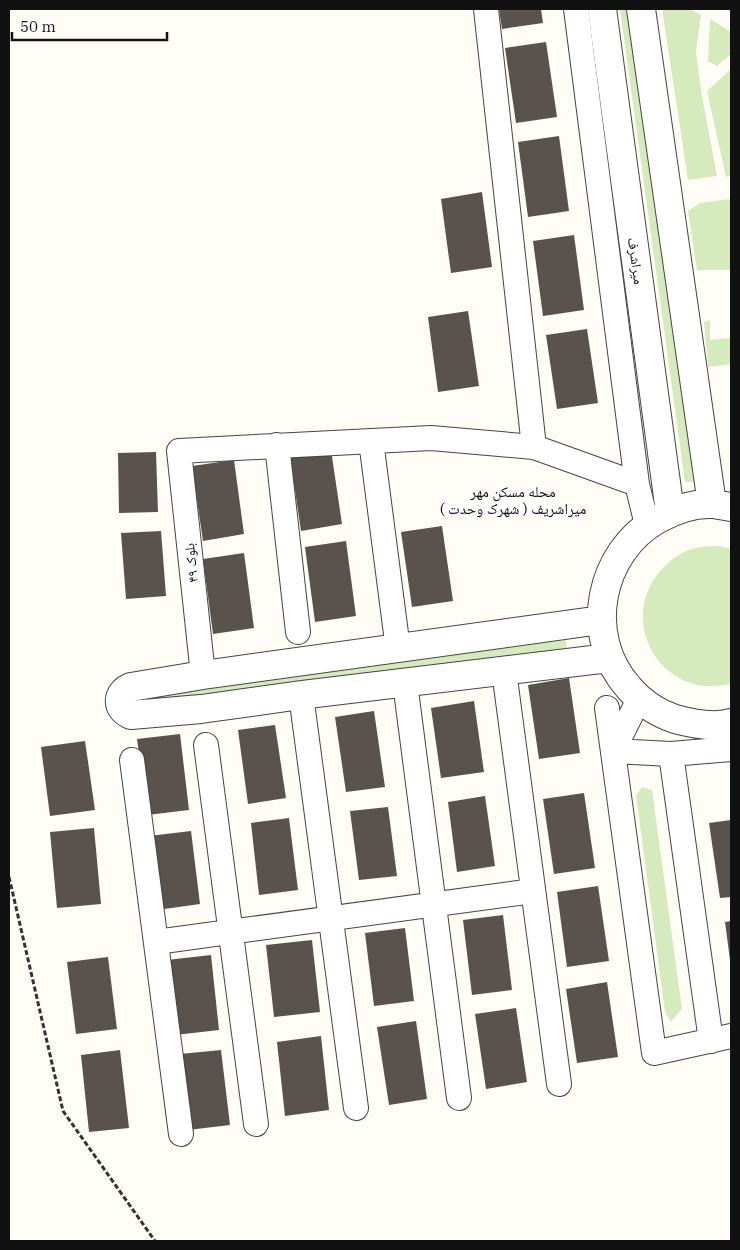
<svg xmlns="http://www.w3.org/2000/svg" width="740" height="1250" font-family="'IBM Plex Serif','Noto Naskh Arabic',serif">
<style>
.green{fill:#d5ebbd}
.building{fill:#5a524d}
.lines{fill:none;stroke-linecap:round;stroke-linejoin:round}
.minor-casing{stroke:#444;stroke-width:26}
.tertiary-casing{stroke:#444;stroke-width:30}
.path{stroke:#333;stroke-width:3;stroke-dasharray:5 2.5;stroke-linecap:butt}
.minor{stroke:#fff;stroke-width:24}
.tertiary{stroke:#fff;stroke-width:28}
.labels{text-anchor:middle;stroke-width:5;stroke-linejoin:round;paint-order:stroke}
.street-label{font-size:14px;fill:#111;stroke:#fff}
.neighbourhood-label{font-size:15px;fill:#111;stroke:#fff}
</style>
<rect width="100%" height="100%" fill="#fffdf5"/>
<path class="green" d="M 620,9 L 628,9 L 695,482 L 685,482 Z
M 662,9 L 690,9 L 701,15 L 696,51 L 701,91 L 717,176 L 688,180 Z
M 710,19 L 731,32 L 731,54 L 717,66 L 708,61 Z
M 731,69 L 731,176 L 726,177 L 707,91 Z
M 730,199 L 731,270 L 697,270 L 688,211 L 700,203 Z
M 710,320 L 710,340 L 730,338 L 731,364 L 708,367 L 704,322 Z
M 719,546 L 731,549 L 731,684 C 718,686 703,688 690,683 C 639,664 627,601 666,565 C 674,557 685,550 696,548 C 703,546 712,546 719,546 Z
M 566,640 L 567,649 L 134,708 L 132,699 Z
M 642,787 L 652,790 L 682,1009 L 671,1022 L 665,1012 L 636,795 Z"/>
<path class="building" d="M 499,9 L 541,9 L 543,23 L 502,29 Z
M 546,42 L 557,117 L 516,123 L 505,48 Z
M 559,136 L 569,211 L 528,217 L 518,142 Z
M 482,192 L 492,267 L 451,273 L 441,199 Z
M 574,235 L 584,310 L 543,316 L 533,241 Z
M 468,311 L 479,386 L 438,392 L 428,317 Z
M 587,329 L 598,403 L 557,409 L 546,335 Z
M 331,450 L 342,524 L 301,531 L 290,456 Z
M 156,452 L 158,512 L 119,513 L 118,453 Z
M 234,460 L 244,534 L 203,541 L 192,466 Z
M 442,526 L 453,601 L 412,607 L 401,532 Z
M 161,531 L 166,596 L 126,599 L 121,533 Z
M 346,541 L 356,616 L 315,622 L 305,547 Z
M 244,553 L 254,628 L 213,634 L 203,559 Z
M 569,678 L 580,753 L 539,759 L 528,685 Z
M 474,701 L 484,772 L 441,778 L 431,708 Z
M 374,711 L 385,787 L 346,792 L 335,717 Z
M 275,725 L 286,798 L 248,804 L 238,730 Z
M 180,734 L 189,810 L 147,815 L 137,739 Z
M 85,741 L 95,810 L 50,816 L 41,747 Z
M 584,793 L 595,868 L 554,874 L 543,799 Z
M 485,796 L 495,866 L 457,872 L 448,802 Z
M 388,807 L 397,876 L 359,880 L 350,811 Z
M 289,818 L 298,890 L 259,895 L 251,823 Z
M 731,820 L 731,897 L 720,898 L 709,823 Z
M 94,828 L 101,904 L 57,908 L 50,832 Z
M 191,831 L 200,904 L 157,910 L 149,836 Z
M 598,886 L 609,961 L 567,967 L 557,892 Z
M 503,915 L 512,990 L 472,995 L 463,920 Z
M 731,921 L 731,960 L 730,960 L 725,922 Z
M 405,928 L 414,1001 L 374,1006 L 365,933 Z
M 312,940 L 320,1012 L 274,1017 L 266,945 Z
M 211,955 L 219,1030 L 175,1035 L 167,960 Z
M 108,957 L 117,1029 L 76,1034 L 67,962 Z
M 607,982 L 618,1057 L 577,1063 L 566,989 Z
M 516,1008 L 527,1082 L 486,1089 L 475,1014 Z
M 416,1021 L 427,1099 L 389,1105 L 377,1027 Z
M 321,1036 L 329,1110 L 285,1116 L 277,1042 Z
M 120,1050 L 129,1128 L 89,1132 L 81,1055 Z
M 221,1050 L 230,1125 L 188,1130 L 180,1054 Z"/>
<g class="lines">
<g class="minor-casing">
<path id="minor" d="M 486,9 L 534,447
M 576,9 L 637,484 L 647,525
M 371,441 L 398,649
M 277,445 L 298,632
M 504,671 L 559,1084
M 203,675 L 179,451 L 431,438 L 534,447 L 637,484
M 405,683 L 459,1098
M 301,695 L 356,1108
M 639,699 L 613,751 L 671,754 L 731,749
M 607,708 L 654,1053 L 731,1036
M 206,745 L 256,1124
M 671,754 L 711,1041
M 132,760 L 181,1134
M 156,942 L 533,891"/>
</g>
<g class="tertiary-casing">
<path id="tertiary" d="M 602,9 L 670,512
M 641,9 L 712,504
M 731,507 C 725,506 719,505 713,504 C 694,503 674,510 658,519 C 599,552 582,636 629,688 C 641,702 657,713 675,719 C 693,724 713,728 731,723
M 601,620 L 203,675 L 131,687 C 116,693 116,709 131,715 L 201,709 L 301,695 L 609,658"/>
</g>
<path class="path" d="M 9,877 L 63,1111 L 155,1241"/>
<use href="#minor" class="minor"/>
<use href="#tertiary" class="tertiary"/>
</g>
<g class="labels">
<g class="street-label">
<text transform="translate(636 261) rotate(82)" y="5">میراشرف</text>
<text transform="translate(191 563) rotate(-96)" y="5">بلوک ۴۹</text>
</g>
<g class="neighbourhood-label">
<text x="513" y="497">محله مسکن مهر<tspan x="513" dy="17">میراشریف ( شهرک وحدت )</tspan></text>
</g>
</g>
<rect width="740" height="1250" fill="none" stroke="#111111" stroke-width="20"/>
<path d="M12 32v8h155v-8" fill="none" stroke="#111111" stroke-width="2.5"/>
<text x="20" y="32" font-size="15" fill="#111111" stroke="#ffffff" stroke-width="4" paint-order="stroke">50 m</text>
</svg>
